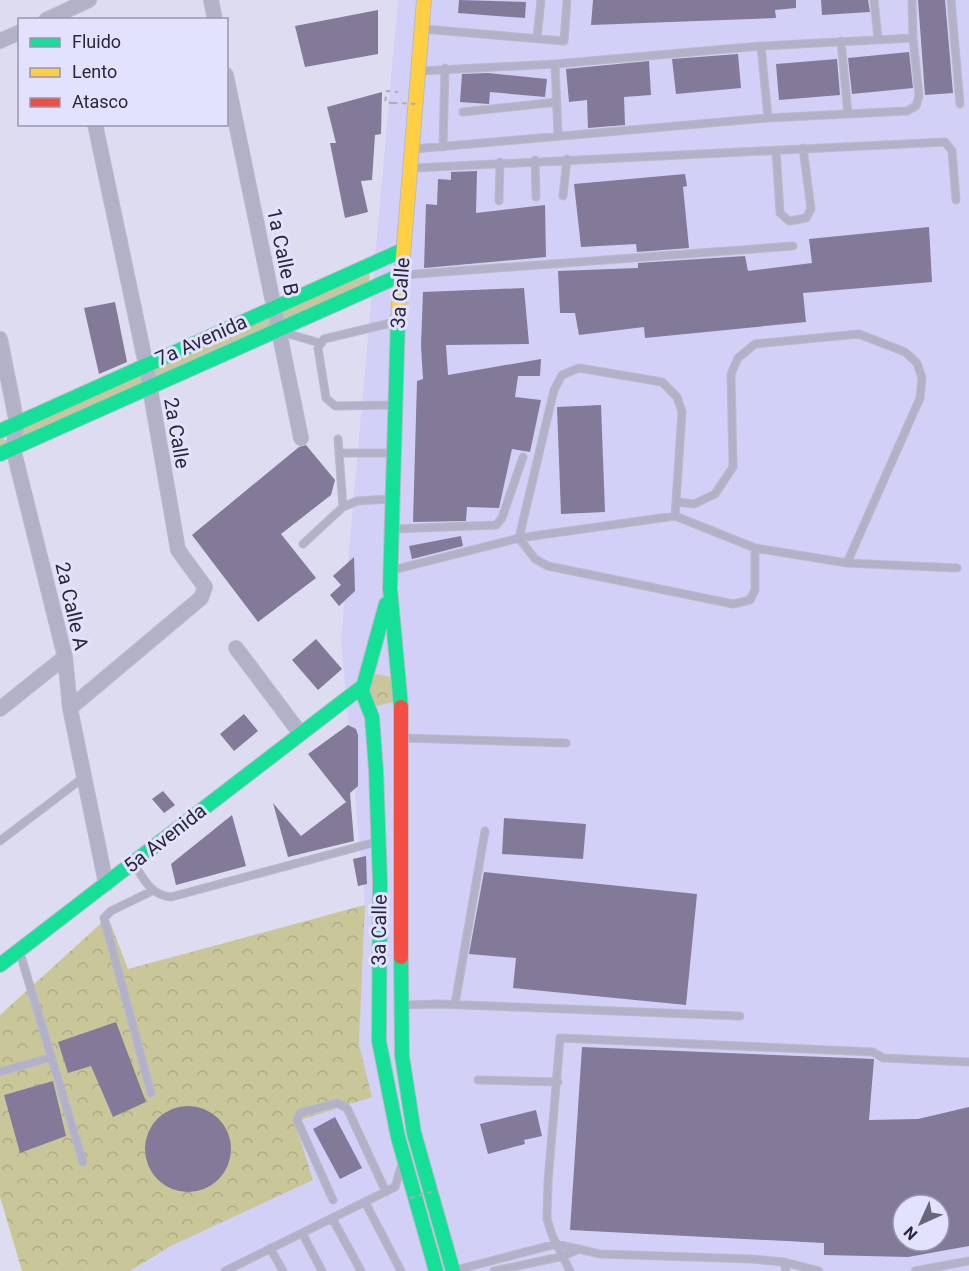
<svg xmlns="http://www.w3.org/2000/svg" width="969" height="1271" font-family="Roboto,sans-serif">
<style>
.built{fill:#d3d0f7;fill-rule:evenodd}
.grass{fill:#c9c79a}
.park{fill:url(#park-crowns)}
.building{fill:#827a98;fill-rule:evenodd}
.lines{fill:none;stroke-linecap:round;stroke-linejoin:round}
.lane-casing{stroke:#bbb9cb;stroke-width:9}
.street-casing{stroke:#bbb9cb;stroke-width:16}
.fast-casing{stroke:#bbb9cb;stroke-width:16}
.slow-casing{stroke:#bbb9cb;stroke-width:16}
.jam-casing{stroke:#bbb9cb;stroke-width:16}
.path{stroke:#acaabc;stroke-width:2;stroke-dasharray:4.5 4.5;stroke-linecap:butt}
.lane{stroke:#b3b1c7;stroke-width:7}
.street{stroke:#b3b1c7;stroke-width:14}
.fast{stroke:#16e098;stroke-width:14}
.slow{stroke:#ffcf43;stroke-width:14}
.jam{stroke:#f24e42;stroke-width:14}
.path-bridge{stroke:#acaabc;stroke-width:2;stroke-dasharray:4.5 4.5;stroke-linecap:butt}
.labels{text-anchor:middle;stroke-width:6;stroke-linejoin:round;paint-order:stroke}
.street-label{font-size:20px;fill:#292739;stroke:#e3e2fe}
</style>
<defs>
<pattern id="park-crowns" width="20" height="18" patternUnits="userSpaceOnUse" patternTransform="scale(1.5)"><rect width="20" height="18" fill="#c9c79a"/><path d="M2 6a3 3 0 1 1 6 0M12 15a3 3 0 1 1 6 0" fill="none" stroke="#adab85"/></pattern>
</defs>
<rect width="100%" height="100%" fill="#dedcf1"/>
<path class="built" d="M 398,0 L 969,0 L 969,1271 L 130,1271 L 171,1246 L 313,1180 L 295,1122 L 371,1097 L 359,1044 L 365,905 L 341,640 ZM 903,1205 L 939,1205 L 939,1241 L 903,1241 Z"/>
<path class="grass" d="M 370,264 L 369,287 L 0,454 L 0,435 L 13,448 L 17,424 Z"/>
<path class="park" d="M 376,674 L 391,677 L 393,702 L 377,706 L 365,685 Z
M 365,905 L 359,1044 L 372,1097 L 295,1122 L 313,1180 L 171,1246 L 130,1271 L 22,1271 L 0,1197 L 0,1015 L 108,917 L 128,969 Z"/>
<path class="building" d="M 459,0 L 526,2 L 525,18 L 458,13 Z
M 593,0 L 796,0 L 796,8 L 775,10 L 776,18 L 591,25 Z
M 821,0 L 868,0 L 870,12 L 822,15 Z
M 918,0 L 945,0 L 953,93 L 925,95 Z
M 378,10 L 378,54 L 305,67 L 295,26 Z
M 909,52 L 913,88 L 852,94 L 848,58 Z
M 738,54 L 741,88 L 676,94 L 672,59 Z
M 837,59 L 840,95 L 779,100 L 776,64 Z
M 649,61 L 651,95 L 624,97 L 625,125 L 588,128 L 587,100 L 569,102 L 566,69 Z
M 488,73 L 547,79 L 545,97 L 490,92 L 489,104 L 460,102 L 462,74 Z
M 382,92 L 381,134 L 375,135 L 372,180 L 361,181 L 368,212 L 345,218 L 330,143 L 336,143 L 327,107 Z
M 477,171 L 476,213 L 545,205 L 546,257 L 424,268 L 426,204 L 437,205 L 438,179 L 451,180 L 451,172 Z
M 685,174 L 687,186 L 683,187 L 689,248 L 637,252 L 636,244 L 581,247 L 574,184 Z
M 929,227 L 932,282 L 803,293 L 806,322 L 645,338 L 644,327 L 579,335 L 575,313 L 560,313 L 558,271 L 638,268 L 638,263 L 745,256 L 748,271 L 812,263 L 809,239 Z
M 524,288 L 529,344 L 446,345 L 448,375 L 541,359 L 540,376 L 518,376 L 515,397 L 541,400 L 530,452 L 512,449 L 499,508 L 467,507 L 466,521 L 413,522 L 417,381 L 423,379 L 421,346 L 423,292 Z
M 115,302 L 127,362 L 99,374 L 84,308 Z
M 601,405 L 605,512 L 561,514 L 557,407 Z
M 306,445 L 335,480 L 331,495 L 281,534 L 316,578 L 258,622 L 192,535 L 299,447 Z
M 461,536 L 463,546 L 412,559 L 409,546 Z
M 354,557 L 355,591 L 339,606 L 330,595 L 341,585 L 333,576 Z
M 316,639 L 342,669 L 318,690 L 292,660 Z
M 244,714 L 258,731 L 234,751 L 220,734 Z
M 348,725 L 356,729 L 358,735 L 358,786 L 350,793 L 354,841 L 288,857 L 273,803 L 301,836 L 346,802 L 308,754 Z
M 163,791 L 175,805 L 164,813 L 152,799 Z
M 232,815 L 246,866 L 176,885 L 171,864 Z
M 504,818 L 586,824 L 583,859 L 502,854 Z
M 366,856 L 367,884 L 358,886 L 353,859 Z
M 484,872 L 697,894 L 686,1005 L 513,988 L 516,958 L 469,954 Z
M 116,1022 L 146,1102 L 113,1117 L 91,1066 L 68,1073 L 58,1042 Z
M 582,1047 L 874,1059 L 869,1120 L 918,1119 L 969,1107 L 969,1246 L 908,1257 L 824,1255 L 824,1243 L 570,1230 ZM 903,1205 L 939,1205 L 939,1241 L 903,1241 Z
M 53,1081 L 66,1136 L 20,1153 L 4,1095 Z
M145 1149a43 43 0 1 1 86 0a43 43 0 1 1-86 0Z
M 536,1110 L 542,1136 L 524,1140 L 525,1144 L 488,1154 L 480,1124 Z
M 335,1117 L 362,1168 L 340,1179 L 313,1129 Z"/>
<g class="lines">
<g class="lane-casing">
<path id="lane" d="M 874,0 L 878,39
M 951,0 L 960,104
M 424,29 L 564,41 L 567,0
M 537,38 L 541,0
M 841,41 L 848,114
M 761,46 L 768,118
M 555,64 L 558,135
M 420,71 L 555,64 L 761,46 L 913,38 L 912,0
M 463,112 L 557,102
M 443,147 L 445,68
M 414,149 L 768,118 L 907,111 L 916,106 L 919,96 L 913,38
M 776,150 L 780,213 L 789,221 L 806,218 L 811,209 L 803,148
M 535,160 L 536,197
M 415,168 L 945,142 L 952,151 L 956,200
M 563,196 L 567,159
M 499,201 L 500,162
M 404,275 L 793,246
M 282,332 L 320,343
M 392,405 L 335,406 L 326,398 L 318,348 L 324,339 L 395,322
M 338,439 L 343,507
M 339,453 L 391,453
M 677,502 L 694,504 L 715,494 L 733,467 L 731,374 L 738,358 L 755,344 L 859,334 L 905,352 L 917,363 L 922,378 L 920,398 L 847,563
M 394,529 L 496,525 L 502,518 L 523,457
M 303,544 L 343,507 L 357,501 L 390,499
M 755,548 L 755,590 L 750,600 L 733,604 L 548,566 L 535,559 L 519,538 L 675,516 L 755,548 L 847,563 L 957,568
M 393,570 L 519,538 L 554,390 L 562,375 L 579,368 L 662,382 L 677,397 L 682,412 L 675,516
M 402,738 L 566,743
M 0,841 L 84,777
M 134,864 C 145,881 151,895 171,897 L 376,842
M 20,953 L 83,1162
M 455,1004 L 485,831
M 404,1005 L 439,1004 L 740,1016
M 0,1072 L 52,1057
M 478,1080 L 558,1082
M 151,1093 L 104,918 L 111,911 L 152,891
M 333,1200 L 297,1120 L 300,1113 L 337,1103 L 347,1108 L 386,1192
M 365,1202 L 401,1271
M 332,1218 L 361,1271
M 302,1233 L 322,1271
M 270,1248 L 283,1271
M 784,1262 L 786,1271
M 456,1270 L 556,1244 L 600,1254 L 752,1259 L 784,1262 L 819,1271
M 225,1271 L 395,1187 L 401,1167
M 494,1271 L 564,1256 L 577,1250
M 570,1271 L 552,1235 L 547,1219 L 548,1181 L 560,1038 L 873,1052 L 883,1058 L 969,1062
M 915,1271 L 969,1261"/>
</g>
<g class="street-casing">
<path id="street" d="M 211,0 L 215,20
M 46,20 L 89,0
M 0,41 L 20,32
M 226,75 L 301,438
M 0,339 L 17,424 L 13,448 L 65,657 L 70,708 L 106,884
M 236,648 L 300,733
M 70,708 L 201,598 L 205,587 L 178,550 L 146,365 L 95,124
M 0,709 L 65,657"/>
</g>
<g class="fast-casing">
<path id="fast" d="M 398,317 L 390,588 L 401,707
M 0,431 L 403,250
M 0,454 L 401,275
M 386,604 L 362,691 L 372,717 L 376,770 L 380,881 L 379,1041 L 398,1137 L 436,1271
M 401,957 L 402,1056 L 414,1133 L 453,1271
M 0,965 L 363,686"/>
</g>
<g class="slow-casing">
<path id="slow" d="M 398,317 L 424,0"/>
</g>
<g class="jam-casing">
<path id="jam" d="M 401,957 L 401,707"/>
</g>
<path class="path" d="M 393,103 L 385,102 L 387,91 L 398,92"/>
<use href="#lane" class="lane"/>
<use href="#street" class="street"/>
<use href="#fast" class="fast"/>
<use href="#slow" class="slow"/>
<use href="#jam" class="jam"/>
<path class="path-bridge" d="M 393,103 L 419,104
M 410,1198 L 437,1190"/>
</g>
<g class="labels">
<g class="street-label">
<text transform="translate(283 252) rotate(78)" y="7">1a Calle B</text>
<text transform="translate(400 293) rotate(-86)" y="7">3a Calle</text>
<text transform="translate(201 340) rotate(-24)" y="7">7a Avenida</text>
<text transform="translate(177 433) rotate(80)" y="7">2a Calle</text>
<text transform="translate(72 606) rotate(77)" y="7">2a Calle A</text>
<text transform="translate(165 838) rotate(-38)" y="7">5a Avenida</text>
<text transform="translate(379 930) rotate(-89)" y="7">3a Calle</text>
</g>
</g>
<rect x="18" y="18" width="210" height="108" fill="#e3e2fe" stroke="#9997af" stroke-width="1.5"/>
<rect x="30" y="38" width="30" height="9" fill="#16e098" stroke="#9997af" stroke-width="1.5"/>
<text x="72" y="48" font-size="18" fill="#292739">Fluido</text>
<rect x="30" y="68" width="30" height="9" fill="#ffcf43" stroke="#9997af" stroke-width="1.5"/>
<text x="72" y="78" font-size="18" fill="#292739">Lento</text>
<rect x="30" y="98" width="30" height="9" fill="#f24e42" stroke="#9997af" stroke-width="1.5"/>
<text x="72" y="108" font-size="18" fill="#292739">Atasco</text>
<g transform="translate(921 1223) rotate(225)"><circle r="28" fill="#e3e2fe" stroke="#9997af" stroke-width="1.5"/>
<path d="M0-4.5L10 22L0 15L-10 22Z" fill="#686679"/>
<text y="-9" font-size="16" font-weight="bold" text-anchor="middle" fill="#292739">N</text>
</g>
</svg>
